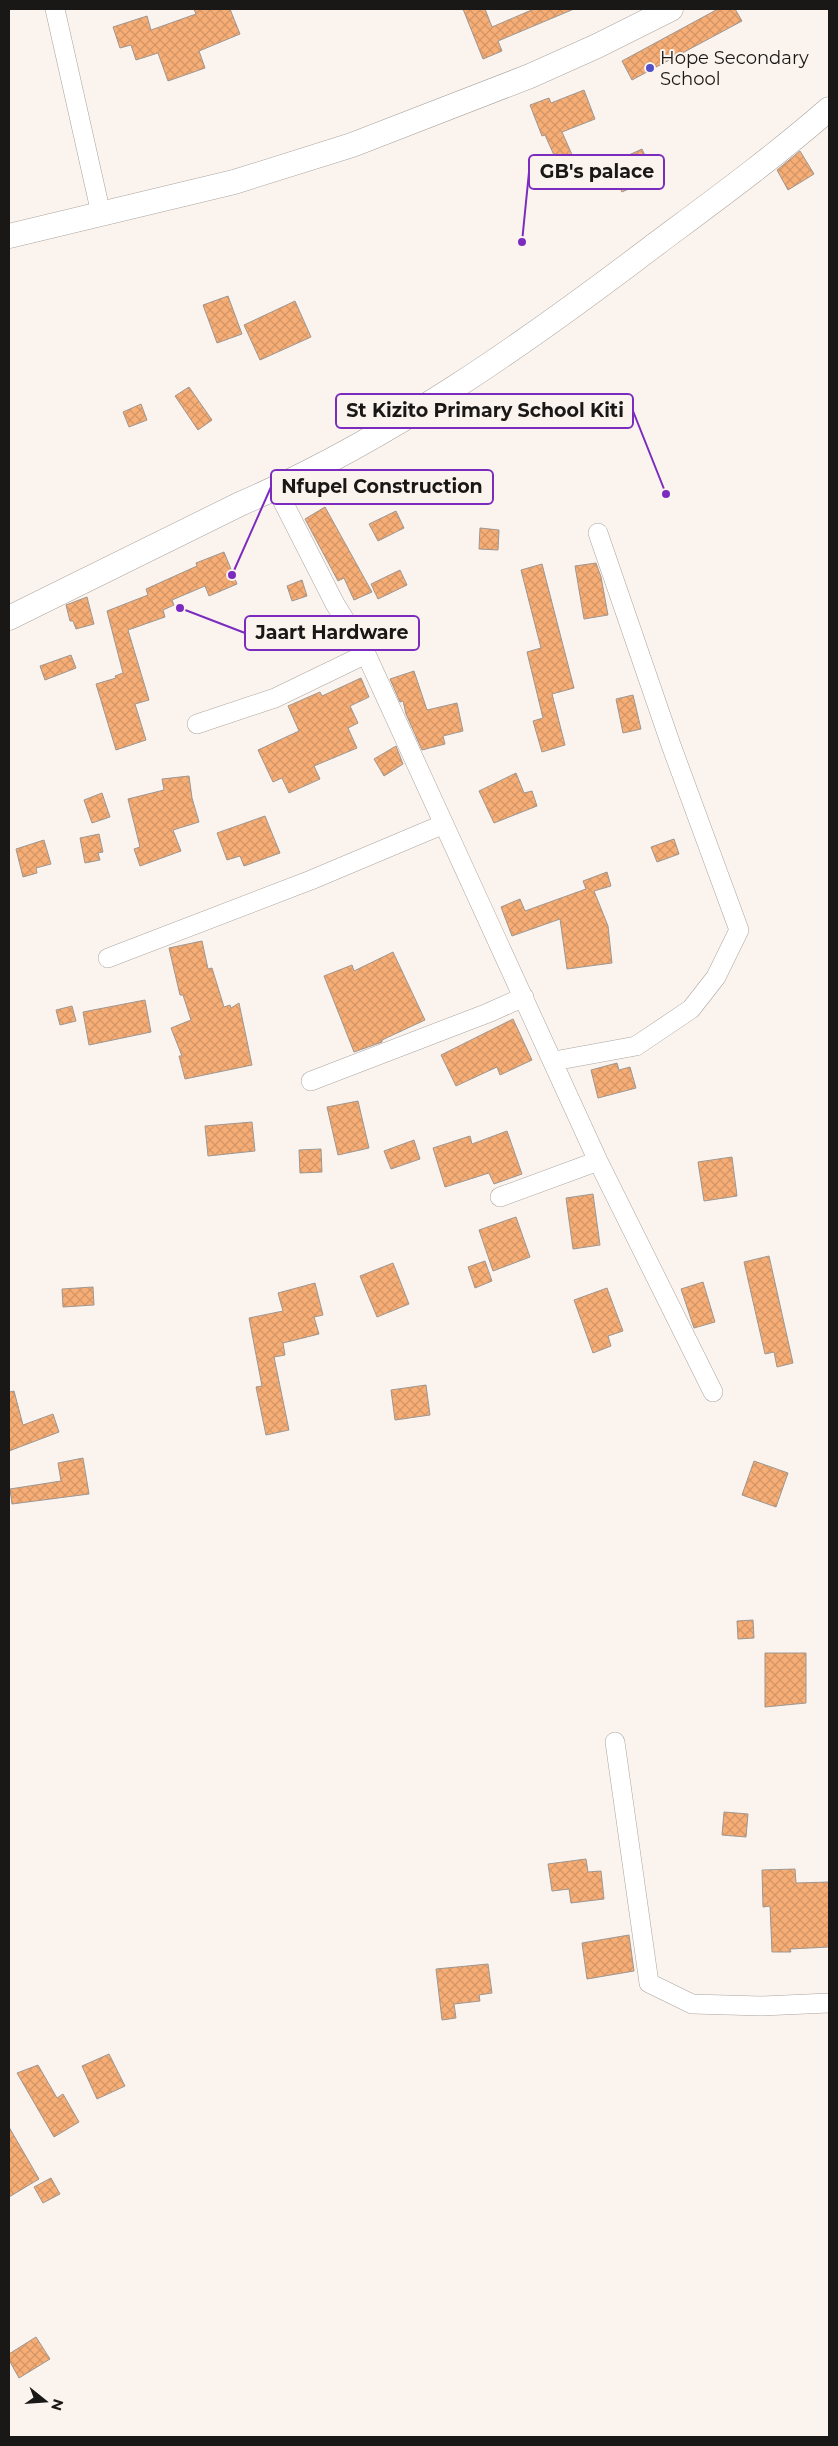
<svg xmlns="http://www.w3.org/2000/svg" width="838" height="2446" font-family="Montserrat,sans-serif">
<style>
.building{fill:url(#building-cross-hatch);stroke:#9e9792}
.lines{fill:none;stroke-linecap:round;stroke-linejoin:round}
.minor-casing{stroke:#aba4a0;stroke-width:20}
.tertiary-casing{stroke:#aba4a0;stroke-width:25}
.minor{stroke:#fff;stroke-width:19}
.tertiary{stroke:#fff;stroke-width:24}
.poi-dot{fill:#5451c8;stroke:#fbf4ee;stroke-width:2}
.labels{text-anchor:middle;stroke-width:4;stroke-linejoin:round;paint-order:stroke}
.poi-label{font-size:18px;fill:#1a1816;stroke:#fbf4ee;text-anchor:start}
.leader{fill:none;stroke:#7b2cbf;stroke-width:2}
.callout-dot{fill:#7b2cbf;stroke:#fbf4ee;stroke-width:2}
.callout{fill:#fbf4ee;stroke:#7b2cbf;stroke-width:2}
.callout-label{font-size:19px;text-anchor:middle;font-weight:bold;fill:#1a1816}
</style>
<defs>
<pattern id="building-cross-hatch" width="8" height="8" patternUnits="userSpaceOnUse" patternTransform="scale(1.25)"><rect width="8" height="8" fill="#f7ae76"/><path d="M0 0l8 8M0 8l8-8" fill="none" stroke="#d39565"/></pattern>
</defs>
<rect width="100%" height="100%" fill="#fbf4ee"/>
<path class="building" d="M 194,9 L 230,9 L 240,34 L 199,51 L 205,68 L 168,81 L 158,53 L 136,60 L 131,45 L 120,48 L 113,27 L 147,16 L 151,30 L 196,14 Z
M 463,9 L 485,9 L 492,27 L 534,9 L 574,9 L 498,41 L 502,51 L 483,59 Z
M 718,9 L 735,9 L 742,21 L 632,80 L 622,61 Z
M 584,90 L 595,119 L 562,132 L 581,175 L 566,182 L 545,135 L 542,136 L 530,105 L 549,98 L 551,103 Z
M 642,149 L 655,177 L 622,192 L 609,164 Z
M 800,151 L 814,174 L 788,190 L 777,170 Z
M 228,296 L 242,334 L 217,343 L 203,305 Z
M 295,301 L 311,337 L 260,360 L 244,325 Z
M 189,387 L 212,420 L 198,430 L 175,396 Z
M 141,404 L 147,420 L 129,427 L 123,412 Z
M 325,507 L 372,592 L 354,600 L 344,578 L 338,581 L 305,519 Z
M 396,511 L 404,528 L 378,541 L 369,524 Z
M 480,528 L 499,530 L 498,550 L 479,549 Z
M 224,552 L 237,584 L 209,596 L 205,586 L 172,600 L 174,605 L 163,610 L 165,617 L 128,630 L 149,700 L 135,704 L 146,740 L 116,750 L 96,684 L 116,678 L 115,676 L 123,673 L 107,611 L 148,595 L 146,589 L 197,566 L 196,563 Z
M 596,563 L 601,577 L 608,615 L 584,619 L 575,566 Z
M 542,564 L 574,688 L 552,694 L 565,745 L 542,752 L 533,721 L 543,718 L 527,652 L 541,648 L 521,570 Z
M 400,570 L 407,585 L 378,599 L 371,584 Z
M 302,580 L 307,596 L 292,601 L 287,586 Z
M 87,597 L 94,624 L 76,629 L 73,621 L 70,621 L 66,605 Z
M 71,655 L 76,668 L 45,680 L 40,666 Z
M 414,671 L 427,710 L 457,703 L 463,731 L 443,736 L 445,744 L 422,750 L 406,714 L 403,701 L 400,702 L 390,679 Z
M 361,678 L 369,697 L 350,706 L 358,723 L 348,728 L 357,748 L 314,766 L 320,779 L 289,793 L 282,778 L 273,782 L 258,750 L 299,731 L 288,706 L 320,692 L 322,696 Z
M 633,695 L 641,729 L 623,733 L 616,699 Z
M 396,746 L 403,764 L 384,776 L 374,759 Z
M 516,773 L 524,793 L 532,791 L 537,806 L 494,823 L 479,791 Z
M 189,776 L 192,798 L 199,822 L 173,830 L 181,851 L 140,866 L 134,849 L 140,847 L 128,799 L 164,790 L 162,779 Z
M 102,793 L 110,817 L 92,823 L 84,800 Z
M 265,816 L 280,853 L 244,866 L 240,856 L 227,860 L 217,833 Z
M 99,834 L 103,852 L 98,853 L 100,860 L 85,863 L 80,838 Z
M 674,839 L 679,854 L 657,862 L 651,847 Z
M 44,840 L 51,864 L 36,868 L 37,873 L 23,877 L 16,849 Z
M 607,872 L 611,886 L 594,891 L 608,926 L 612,963 L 567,969 L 560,919 L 512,936 L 501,907 L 520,899 L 525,911 L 586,889 L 583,881 Z
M 202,941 L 208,969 L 212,968 L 224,1007 L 230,1005 L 231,1008 L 239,1003 L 252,1065 L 185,1079 L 179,1056 L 182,1056 L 171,1028 L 191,1020 L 183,995 L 180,995 L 169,948 Z
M 393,952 L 425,1020 L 382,1040 L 382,1042 L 354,1052 L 324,976 L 352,965 L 354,971 Z
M 145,1000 L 151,1032 L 89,1045 L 83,1012 Z
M 72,1006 L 76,1021 L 60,1025 L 56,1010 Z
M 513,1019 L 532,1060 L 500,1075 L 497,1067 L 456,1086 L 441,1055 Z
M 617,1063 L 619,1070 L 630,1067 L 636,1088 L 598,1098 L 591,1070 Z
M 358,1101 L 369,1148 L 338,1155 L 327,1107 Z
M 252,1122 L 255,1151 L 208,1156 L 205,1126 Z
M 507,1131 L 522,1174 L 494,1184 L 489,1173 L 445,1187 L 433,1148 L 470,1136 L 472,1144 Z
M 414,1140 L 420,1159 L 391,1169 L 384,1151 Z
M 321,1149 L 322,1172 L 300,1173 L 299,1150 Z
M 732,1157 L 737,1196 L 704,1201 L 698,1162 Z
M 593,1194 L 600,1245 L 573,1249 L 566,1198 Z
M 516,1217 L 530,1257 L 493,1271 L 479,1230 Z
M 769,1256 L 793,1363 L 777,1367 L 774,1352 L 765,1354 L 744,1262 Z
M 485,1261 L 492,1281 L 475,1288 L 468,1267 Z
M 393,1263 L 409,1304 L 377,1317 L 360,1276 Z
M 703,1282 L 715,1322 L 694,1328 L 681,1289 Z
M 315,1283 L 323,1315 L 314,1317 L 319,1334 L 283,1343 L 285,1355 L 274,1357 L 289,1430 L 266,1435 L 256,1387 L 262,1386 L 249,1318 L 283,1311 L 278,1293 Z
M 93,1287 L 94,1305 L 63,1307 L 62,1289 Z
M 607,1288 L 623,1331 L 608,1336 L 611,1346 L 593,1353 L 574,1300 Z
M 426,1385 L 430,1415 L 395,1420 L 391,1390 Z
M 14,1391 L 23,1425 L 53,1414 L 59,1432 L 9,1451 L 9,1392 Z
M 83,1458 L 89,1494 L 12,1504 L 10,1489 L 61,1481 L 58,1463 Z
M 754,1461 L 788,1473 L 776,1507 L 742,1495 Z
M 753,1620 L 754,1638 L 738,1639 L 737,1621 Z
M 765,1653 L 806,1653 L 806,1703 L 765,1707 Z
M 724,1812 L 748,1814 L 746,1837 L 722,1835 Z
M 586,1859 L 588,1872 L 601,1871 L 604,1899 L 571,1903 L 569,1889 L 552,1891 L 548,1864 Z
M 795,1869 L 796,1883 L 829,1882 L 829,1947 L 790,1949 L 791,1952 L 772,1952 L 770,1906 L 763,1907 L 762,1870 Z
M 629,1935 L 634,1971 L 587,1979 L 582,1943 Z
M 488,1964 L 492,1993 L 479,1995 L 480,2001 L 454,2004 L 456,2018 L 442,2020 L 436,1969 Z
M 109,2054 L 125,2086 L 97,2099 L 82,2066 Z
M 38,2065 L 57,2098 L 63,2094 L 79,2122 L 54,2137 L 17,2073 Z
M 9,2127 L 39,2179 L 9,2197 Z
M 51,2178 L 60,2194 L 43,2203 L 34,2187 Z
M 36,2337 L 50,2359 L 19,2378 L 9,2360 L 9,2354 Z"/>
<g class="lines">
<g class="minor-casing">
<path id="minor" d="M 55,9 L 101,214
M 276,488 L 335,604 L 366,654 L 598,1161 L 713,1392
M 197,724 L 275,698 L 366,654
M 108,958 L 311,880 L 444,824
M 554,1061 L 636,1046 L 691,1009 L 716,977 L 739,930 L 671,745 L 598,533
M 311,1081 L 488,1013 L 524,997
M 500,1197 L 598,1161
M 615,1742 L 649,1983 L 692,2004 L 761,2006 L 829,2003"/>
</g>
<g class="tertiary-casing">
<path id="tertiary" d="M 9,236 L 234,182 L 352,145 L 530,76 L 597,46 L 671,9
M 9,618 L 240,504 C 390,439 526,343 656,244 C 715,200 774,157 829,109"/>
</g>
<use href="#minor" class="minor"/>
<use href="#tertiary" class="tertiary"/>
</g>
<circle class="poi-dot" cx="650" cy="68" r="5"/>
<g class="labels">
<g class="poi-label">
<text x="660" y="64">Hope Secondary<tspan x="660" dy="21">School</tspan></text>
</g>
</g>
<path class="leader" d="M522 242L529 172M666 494L633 411M232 575L271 487M180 608L245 633"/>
<g class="callout-dot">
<circle cx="522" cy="242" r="5"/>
<circle cx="666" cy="494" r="5"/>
<circle cx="232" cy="575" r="5"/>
<circle cx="180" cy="608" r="5"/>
</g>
<g class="callout">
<rect x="529" y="155" width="135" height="34" rx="5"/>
<rect x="336" y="394" width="297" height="34" rx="5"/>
<rect x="271" y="470" width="222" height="34" rx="5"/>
<rect x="245" y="616" width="174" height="34" rx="5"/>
</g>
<g class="callout-label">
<text x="597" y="178">GB's palace</text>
<text x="485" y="417">St Kizito Primary School Kiti</text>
<text x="382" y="493">Nfupel Construction</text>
<text x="332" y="639">Jaart Hardware</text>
</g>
<rect width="838" height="2446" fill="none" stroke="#1a1816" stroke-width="20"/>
<g transform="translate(45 2401) rotate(107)" stroke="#fbf4ee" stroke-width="4" paint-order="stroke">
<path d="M0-4L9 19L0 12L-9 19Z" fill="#1a1816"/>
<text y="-8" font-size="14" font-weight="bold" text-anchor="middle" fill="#1a1816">N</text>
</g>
</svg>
